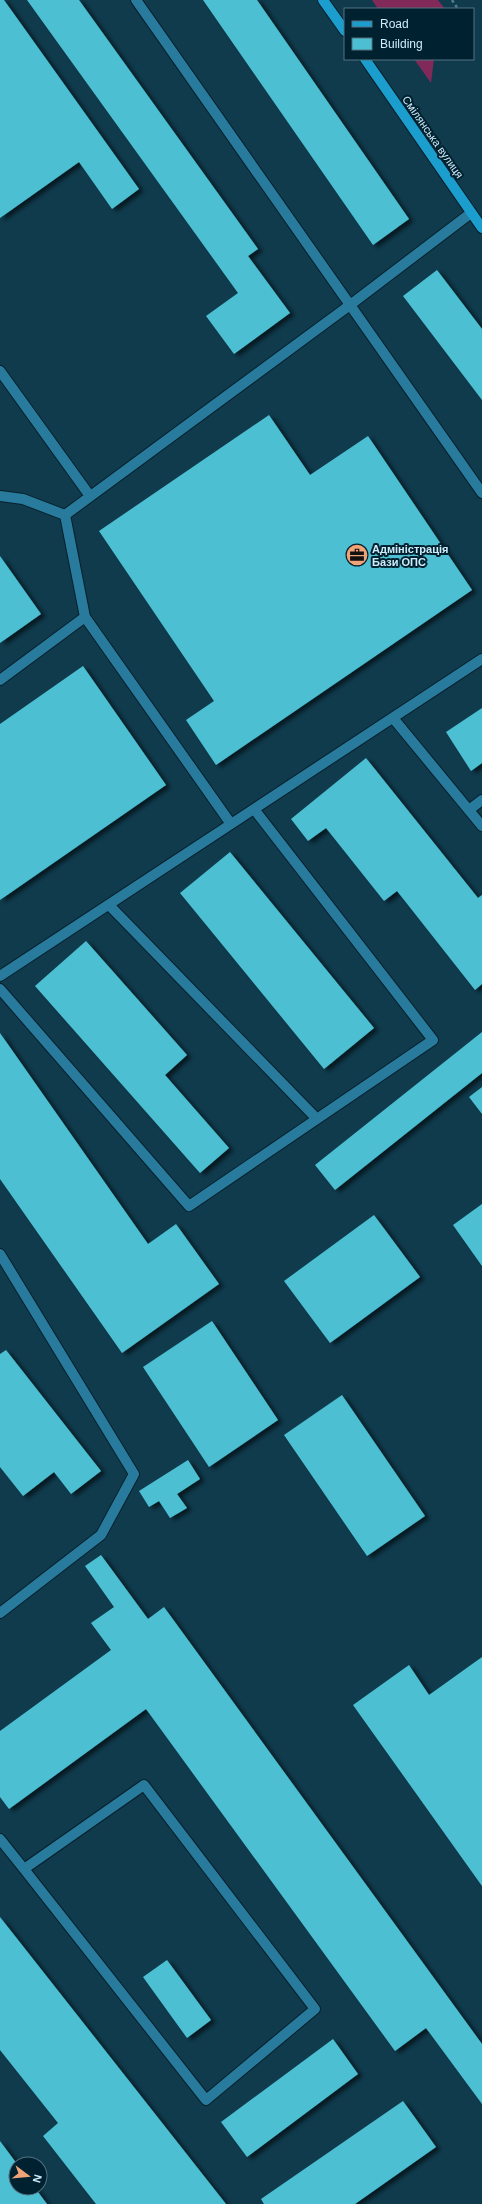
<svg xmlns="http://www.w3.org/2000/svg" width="482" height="2204" font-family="Arial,sans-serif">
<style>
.green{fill:#812a59}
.building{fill:#4dbfd2;filter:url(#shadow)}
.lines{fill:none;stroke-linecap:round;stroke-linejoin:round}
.lane-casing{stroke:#07202b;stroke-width:12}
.primary-casing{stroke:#07202b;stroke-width:12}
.path{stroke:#547b8c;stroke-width:2.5;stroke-dasharray:3 3;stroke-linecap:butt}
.lane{stroke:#287b9d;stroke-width:10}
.primary{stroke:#1b9ece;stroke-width:10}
.labels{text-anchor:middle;stroke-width:4;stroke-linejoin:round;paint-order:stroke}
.street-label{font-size:11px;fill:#cfecfc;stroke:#00212f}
.poi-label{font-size:11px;font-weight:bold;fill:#cfecfc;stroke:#00212f;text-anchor:start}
</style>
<defs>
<filter id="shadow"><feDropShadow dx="4.5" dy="2.5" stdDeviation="2" flood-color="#0009"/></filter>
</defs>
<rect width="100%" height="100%" fill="#0f3b4d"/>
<path class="green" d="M 372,0 L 438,0 L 445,9 L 378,9 Z
M 414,59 L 434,59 L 431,83 Z"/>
<path class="building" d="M 0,0 L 4,0 L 139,189 L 112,209 L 79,162 L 0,218 Z
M 27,0 L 79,0 L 258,249 L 248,256 L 290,313 L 234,354 L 206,316 L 238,293 Z
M 203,0 L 257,0 L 409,219 L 373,245 Z
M 437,270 L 482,329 L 482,400 L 403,296 Z
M 269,415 L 310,475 L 368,436 L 472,590 L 216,765 L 186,720 L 214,701 L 99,531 Z
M 0,556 L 41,614 L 0,643 Z
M 83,666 L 166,785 L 0,900 L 0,724 Z
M 482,708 L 482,763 L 471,771 L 446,732 Z
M 366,758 L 478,898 L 482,895 L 482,984 L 475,990 L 397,891 L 384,901 L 326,828 L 308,841 L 291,819 Z
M 230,852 L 374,1028 L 324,1069 L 180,893 Z
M 86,941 L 187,1055 L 165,1075 L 229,1148 L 200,1173 L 35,986 Z
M 482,1032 L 482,1073 L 335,1190 L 315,1165 Z
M 0,1033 L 148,1244 L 176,1224 L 219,1284 L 122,1353 L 0,1179 Z
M 482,1087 L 482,1114 L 469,1097 Z
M 482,1204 L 482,1266 L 453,1225 Z
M 374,1215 L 420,1277 L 330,1343 L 284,1281 Z
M 212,1321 L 278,1420 L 209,1467 L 143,1367 Z
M 6,1350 L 101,1471 L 71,1494 L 54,1472 L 23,1496 L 0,1467 L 0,1354 Z
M 342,1395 L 425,1516 L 367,1556 L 284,1435 Z
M 188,1460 L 200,1479 L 177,1494 L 187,1508 L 170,1518 L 159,1501 L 149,1507 L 139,1491 Z
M 101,1555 L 148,1619 L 164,1607 L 482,2044 L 482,2104 L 426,2028 L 395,2051 L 146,1709 L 9,1809 L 0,1797 L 0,1731 L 111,1650 L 91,1623 L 114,1607 L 85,1566 Z
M 482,1657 L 482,1886 L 353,1705 L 409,1665 L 429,1695 Z
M 0,1917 L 226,2204 L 96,2204 L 43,2136 L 58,2123 L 0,2050 Z
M 167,1960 L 211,2020 L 187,2038 L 143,1977 Z
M 333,2039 L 358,2074 L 247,2157 L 221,2122 Z
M 403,2101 L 436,2147 L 355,2204 L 264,2204 L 261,2199 Z
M 0,2141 L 17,2164 L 16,2188 L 35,2188 L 47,2204 L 0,2204 Z"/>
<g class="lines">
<g class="lane-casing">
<path id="lane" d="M 136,0 L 482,493
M 0,371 L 90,496
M 0,496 L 23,499 L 65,515
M 65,515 L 350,305 L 471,213
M 65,515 L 85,617 L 231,824
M 0,680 L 85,617
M 393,718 L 482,826
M 469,810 L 482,800
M 109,905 L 317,1119
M 0,976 L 482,659
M 0,989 L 189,1206 L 433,1040 L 254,809
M 0,1254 L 134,1474 L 101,1535 L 0,1613
M 0,1839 L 24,1869 L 206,2100 L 315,2009 L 144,1785 L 24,1869"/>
</g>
<g class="primary-casing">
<path id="primary" d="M 323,0 L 345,31
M 365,59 L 482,228"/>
</g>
<path class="path" d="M 452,0 L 458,9"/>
<use href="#lane" class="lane"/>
<use href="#primary" class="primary"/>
</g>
<defs>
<g id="office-disc" transform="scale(1.15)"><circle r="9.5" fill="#efa377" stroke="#00212f"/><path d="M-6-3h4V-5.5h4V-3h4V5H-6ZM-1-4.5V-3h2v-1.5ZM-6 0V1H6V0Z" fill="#111"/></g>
</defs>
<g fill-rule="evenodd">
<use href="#office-disc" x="357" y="555"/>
</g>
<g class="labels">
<g class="street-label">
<text transform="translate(433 137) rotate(55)" y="4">Смілянська вулиця</text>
</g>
<g class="poi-label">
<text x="372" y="553">Адміністрація<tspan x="372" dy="13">Бази ОПС</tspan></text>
</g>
</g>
<rect x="344" y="8" width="130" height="52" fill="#00212f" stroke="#537281"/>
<rect x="352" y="21" width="20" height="6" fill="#1b9ece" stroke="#537281"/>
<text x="380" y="28" font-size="12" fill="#cfecfc">Road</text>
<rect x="352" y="38" width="20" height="12" fill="#4dbfd2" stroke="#537281"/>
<text x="380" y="48" font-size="12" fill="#cfecfc">Building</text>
<g transform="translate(28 2176) rotate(106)"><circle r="19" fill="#00212f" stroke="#537281"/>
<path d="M0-3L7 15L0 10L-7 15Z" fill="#efa377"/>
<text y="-6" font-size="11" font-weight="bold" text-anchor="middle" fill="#cfecfc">N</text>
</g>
</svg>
